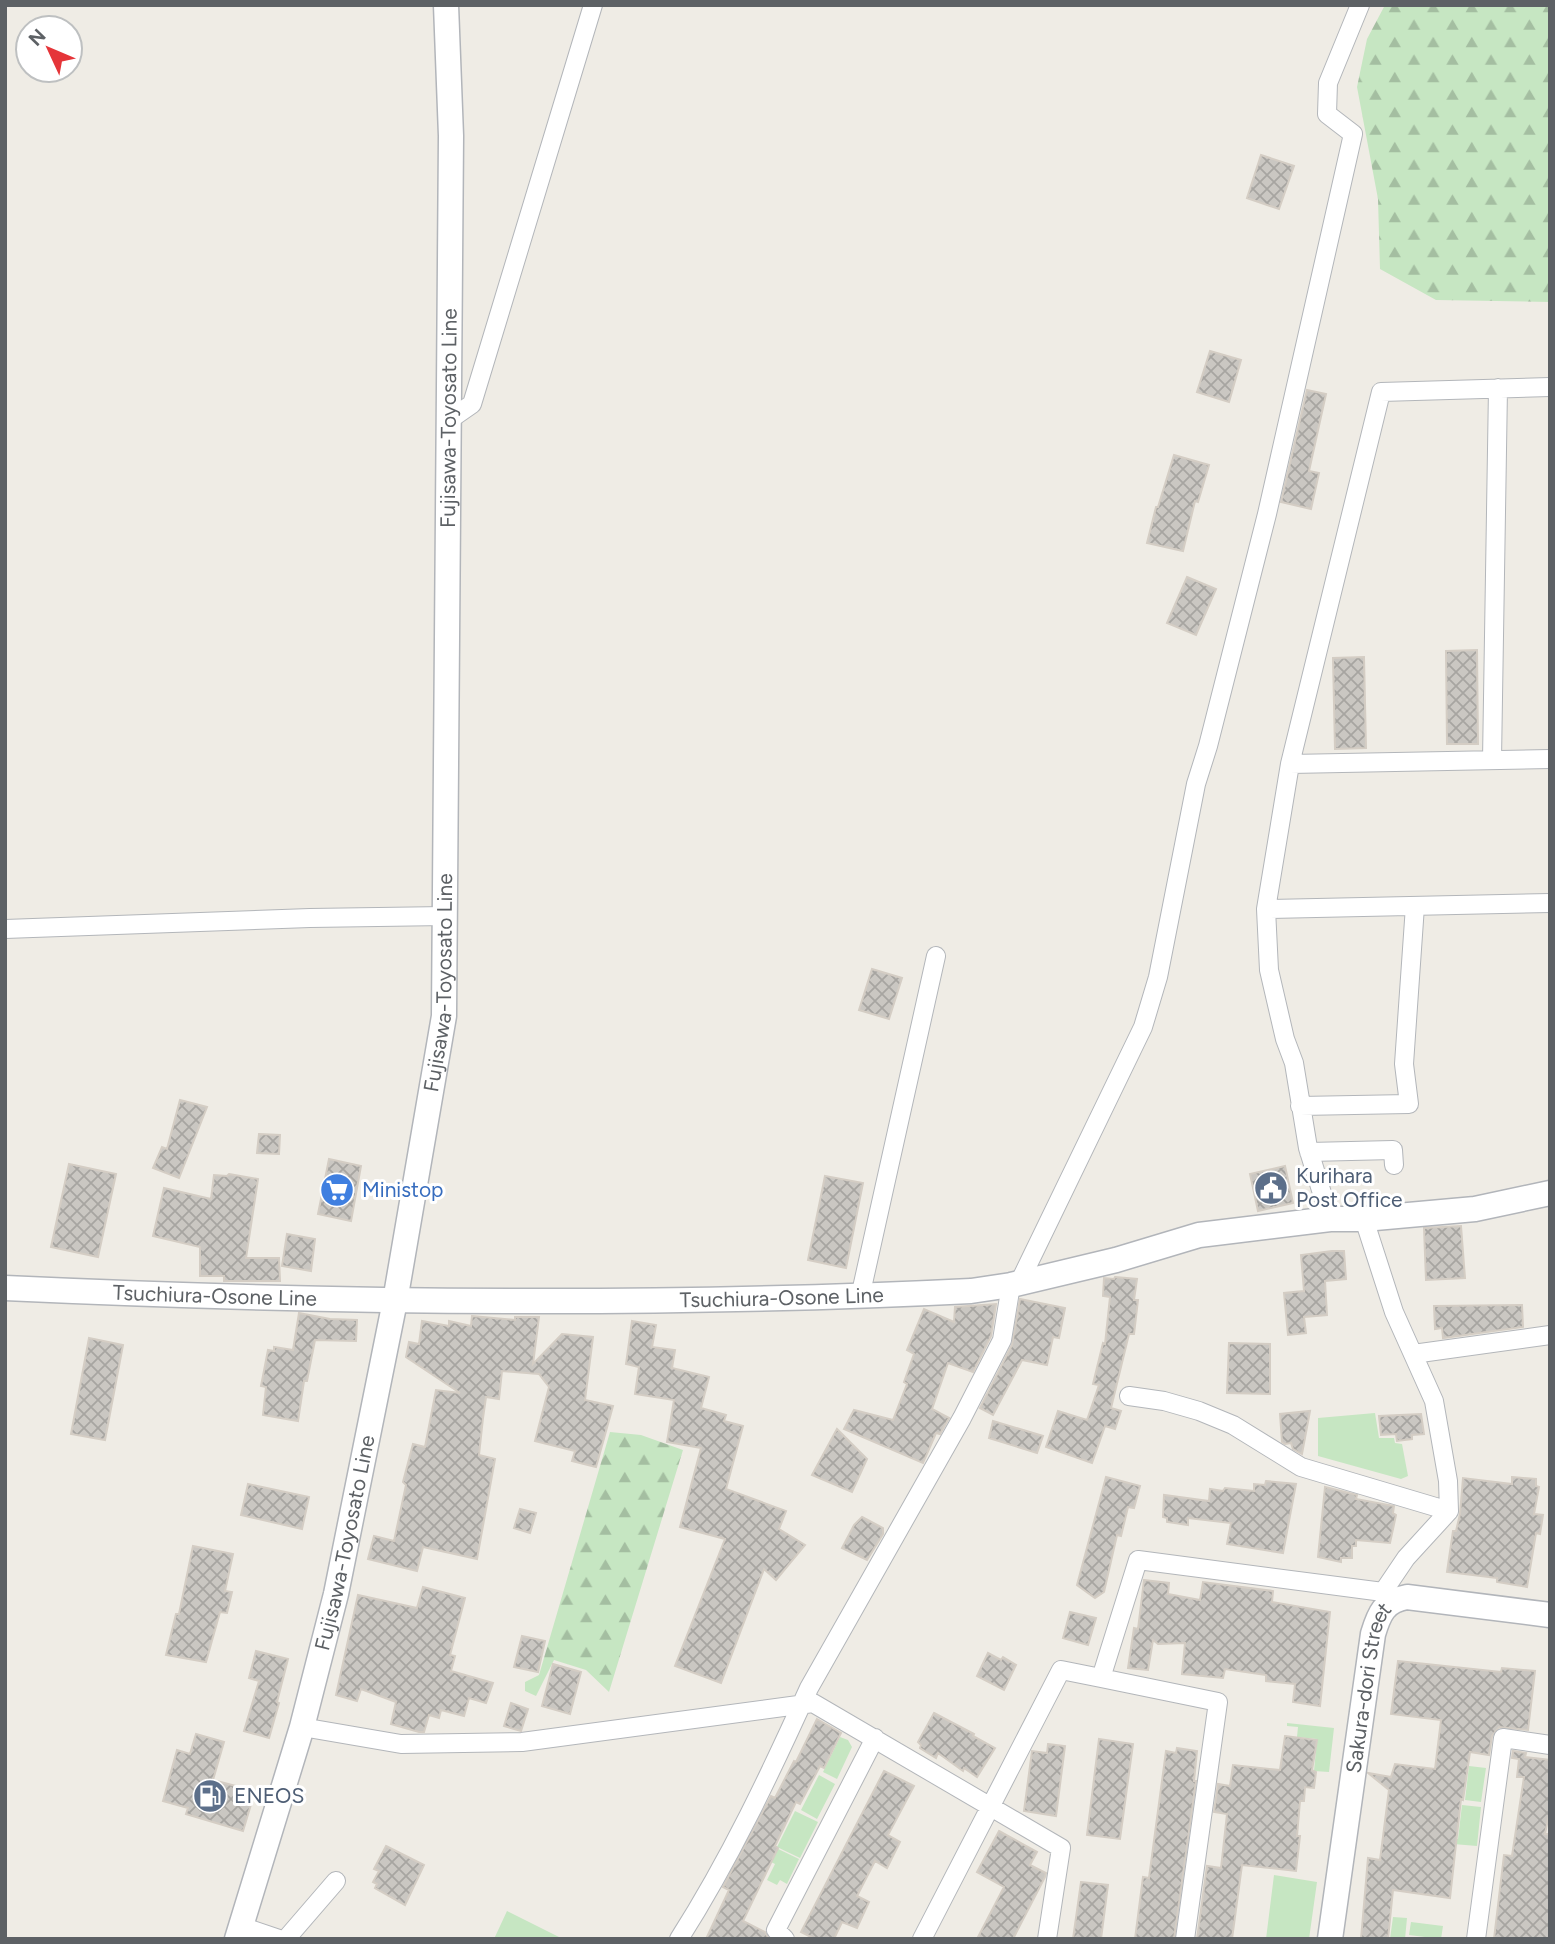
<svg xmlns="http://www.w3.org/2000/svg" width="1555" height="1944" font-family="Figtree,sans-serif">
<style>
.green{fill:#c6e6c2}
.forest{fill:url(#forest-firs)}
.building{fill:url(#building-cross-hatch);stroke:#d4cdc4;stroke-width:2}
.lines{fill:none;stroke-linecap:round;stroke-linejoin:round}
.street-casing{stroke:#b3b6ba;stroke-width:20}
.secondary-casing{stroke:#b2b5ba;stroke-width:27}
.street{stroke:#fff;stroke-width:18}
.secondary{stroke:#fff;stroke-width:24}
.labels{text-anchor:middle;stroke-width:6;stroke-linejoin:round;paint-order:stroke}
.street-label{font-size:21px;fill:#5d6165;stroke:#fff}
.service-label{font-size:21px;fill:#4e5e75;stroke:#fff;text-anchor:start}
.shop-label{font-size:21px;fill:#366cbe;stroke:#fff;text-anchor:start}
</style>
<defs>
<pattern id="forest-firs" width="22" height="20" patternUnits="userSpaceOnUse" patternTransform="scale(1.75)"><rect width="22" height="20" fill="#c6e6c2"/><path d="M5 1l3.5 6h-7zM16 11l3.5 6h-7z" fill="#a4bea1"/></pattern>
<pattern id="building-cross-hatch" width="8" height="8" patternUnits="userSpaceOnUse" patternTransform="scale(1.75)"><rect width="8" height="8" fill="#cac7c2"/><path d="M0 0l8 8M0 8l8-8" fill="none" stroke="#a7a5a1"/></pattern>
</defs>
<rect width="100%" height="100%" fill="#efece5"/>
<path class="green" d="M 1375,1413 L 1379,1438 L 1394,1438 L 1395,1443 L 1402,1444 L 1408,1476 L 1401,1479 L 1318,1456 L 1318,1418 Z
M 1287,1723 L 1334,1728 L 1329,1772 L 1314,1771 L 1317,1739 L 1297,1737 L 1298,1727 L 1287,1726 Z
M 840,1737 L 848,1740 L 852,1747 L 837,1779 L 823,1772 Z
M 1469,1766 L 1486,1768 L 1481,1802 L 1465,1800 Z
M 819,1775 L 835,1784 L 817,1819 L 801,1810 Z
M 1462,1805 L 1481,1807 L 1477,1846 L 1453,1844 L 1453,1839 L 1458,1839 Z
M 795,1811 L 818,1822 L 800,1858 L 777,1847 Z
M 774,1847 L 799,1859 L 787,1884 L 780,1880 L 777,1885 L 767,1880 L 775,1864 L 771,1862 Z
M 1274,1875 L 1317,1882 L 1309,1939 L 1266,1939 Z
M 507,1911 L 563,1939 L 494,1939 Z
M 1393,1917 L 1407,1918 L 1405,1939 L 1390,1939 Z
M 1411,1922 L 1443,1926 L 1441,1939 L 1409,1935 Z"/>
<path class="forest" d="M 1385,5 L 1550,5 L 1550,302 L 1436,300 L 1380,269 L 1378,199 L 1357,87 L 1367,39 Z
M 610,1432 L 641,1435 L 683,1450 L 609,1692 L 586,1670 L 554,1660 L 536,1696 L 525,1691 L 525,1682 L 539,1675 Z"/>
<path class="building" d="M 1261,155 L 1294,166 L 1279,209 L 1247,198 Z
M 1210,351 L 1241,360 L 1229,402 L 1197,392 Z
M 1307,390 L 1326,394 L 1309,471 L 1319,473 L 1311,509 L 1281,502 Z
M 1174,455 L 1209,465 L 1198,502 L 1195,501 L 1183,551 L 1147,543 L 1156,507 L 1158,507 Z
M 1187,577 L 1216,589 L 1196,635 L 1167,623 Z
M 1477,650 L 1478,744 L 1447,744 L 1446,651 Z
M 1364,657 L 1366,748 L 1335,749 L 1333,658 Z
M 872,969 L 902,978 L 889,1019 L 859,1010 Z
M 180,1100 L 207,1107 L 179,1178 L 153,1168 L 162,1147 L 167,1149 Z
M 259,1134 L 280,1135 L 279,1154 L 257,1153 Z
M 329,1159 L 361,1166 L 351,1221 L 318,1214 Z
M 69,1164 L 116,1174 L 98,1257 L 51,1247 Z
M 1285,1166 L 1293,1203 L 1258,1211 L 1250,1174 Z
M 229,1174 L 258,1179 L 246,1258 L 279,1258 L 280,1281 L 224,1281 L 224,1276 L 200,1276 L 200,1247 L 153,1236 L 164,1188 L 211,1199 L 214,1175 L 227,1176 Z
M 825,1176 L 863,1183 L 846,1268 L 808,1260 Z
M 1461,1226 L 1465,1278 L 1426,1280 L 1424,1228 Z
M 287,1234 L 315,1239 L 311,1271 L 282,1266 Z
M 1332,1251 L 1344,1251 L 1346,1279 L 1325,1281 L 1327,1315 L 1304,1317 L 1306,1333 L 1288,1335 L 1284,1293 L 1304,1291 L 1301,1255 Z
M 1115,1277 L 1137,1279 L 1134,1300 L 1138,1300 L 1134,1334 L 1129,1334 L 1111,1408 L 1121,1411 L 1115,1429 L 1105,1426 L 1092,1463 L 1046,1447 L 1058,1411 L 1087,1420 L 1099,1385 L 1093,1384 L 1103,1343 L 1105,1344 L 1110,1297 L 1103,1296 L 1104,1278 L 1114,1279 Z
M 1020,1299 L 1065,1308 L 1059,1338 L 1053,1337 L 1047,1365 L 1022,1360 L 993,1415 L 980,1408 L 1012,1345 Z
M 996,1304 L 991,1336 L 973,1372 L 948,1363 L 932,1409 L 949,1418 L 940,1434 L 936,1433 L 923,1463 L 844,1429 L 854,1410 L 893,1420 L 907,1384 L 904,1382 L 914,1354 L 907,1350 L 924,1309 L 954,1322 L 955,1307 Z
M 1522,1305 L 1523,1327 L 1443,1338 L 1442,1328 L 1435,1329 L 1434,1306 Z
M 299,1313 L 330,1319 L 357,1320 L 356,1341 L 315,1340 L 307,1381 L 304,1381 L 298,1421 L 263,1415 L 266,1387 L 261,1386 L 268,1350 L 274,1351 L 274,1347 L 293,1350 Z
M 472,1316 L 515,1320 L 515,1317 L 539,1317 L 533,1364 L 562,1334 L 593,1337 L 585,1400 L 613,1406 L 596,1467 L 572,1461 L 575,1451 L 535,1441 L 549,1387 L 539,1374 L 502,1371 L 499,1399 L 486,1397 L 483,1418 L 479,1455 L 495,1459 L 477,1559 L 423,1547 L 417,1571 L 368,1559 L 374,1536 L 394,1541 L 406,1485 L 403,1482 L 413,1444 L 425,1447 L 436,1390 L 460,1393 L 406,1357 L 409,1342 L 419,1344 L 422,1321 L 449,1326 L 449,1321 L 471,1326 Z
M 632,1321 L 656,1325 L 652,1347 L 675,1350 L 672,1368 L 709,1377 L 701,1408 L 726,1415 L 724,1421 L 743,1426 L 726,1489 L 786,1511 L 779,1529 L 805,1545 L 776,1580 L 764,1569 L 721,1683 L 675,1666 L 725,1539 L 680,1527 L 701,1448 L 667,1442 L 674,1400 L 635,1394 L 639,1367 L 626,1364 Z
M 89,1338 L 123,1345 L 105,1440 L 71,1434 Z
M 1229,1343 L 1270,1344 L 1270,1394 L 1227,1393 Z
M 1310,1411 L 1302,1454 L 1293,1449 L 1291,1443 L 1285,1444 L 1282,1442 L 1280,1414 Z
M 1421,1414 L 1424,1434 L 1412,1435 L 1412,1439 L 1397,1441 L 1396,1434 L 1381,1435 L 1379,1416 Z
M 993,1421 L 1043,1436 L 1037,1453 L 989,1438 Z
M 837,1429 L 867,1459 L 852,1492 L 812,1475 Z
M 1106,1477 L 1140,1486 L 1134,1508 L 1128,1507 L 1121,1536 L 1117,1535 L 1104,1592 L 1095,1598 L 1077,1585 Z
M 1512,1477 L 1536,1479 L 1536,1486 L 1539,1487 L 1534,1514 L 1543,1515 L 1540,1534 L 1536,1533 L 1527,1587 L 1497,1582 L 1497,1578 L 1447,1572 L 1453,1531 L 1456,1531 L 1460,1514 L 1463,1478 L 1512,1484 Z
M 1266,1481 L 1296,1484 L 1283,1553 L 1227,1544 L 1231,1523 L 1188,1518 L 1188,1525 L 1167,1522 L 1167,1518 L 1163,1517 L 1164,1495 L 1209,1501 L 1210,1489 L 1223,1491 L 1225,1488 L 1254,1491 L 1254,1484 L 1265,1485 Z
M 248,1484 L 309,1497 L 302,1529 L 241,1515 Z
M 1325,1487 L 1357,1495 L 1356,1499 L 1394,1506 L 1393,1513 L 1396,1515 L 1390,1543 L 1356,1540 L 1356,1546 L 1352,1546 L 1352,1558 L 1341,1558 L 1341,1562 L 1318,1557 Z
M 520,1509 L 536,1513 L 530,1533 L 514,1528 Z
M 862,1517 L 883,1528 L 883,1534 L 867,1560 L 842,1548 L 854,1525 Z
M 193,1546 L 233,1554 L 225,1591 L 232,1592 L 227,1613 L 220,1612 L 206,1662 L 166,1655 L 176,1614 L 179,1614 Z
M 1144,1580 L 1169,1583 L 1168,1594 L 1200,1600 L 1203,1582 L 1273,1591 L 1272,1602 L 1330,1612 L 1320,1706 L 1293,1702 L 1295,1684 L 1266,1681 L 1266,1675 L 1225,1669 L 1223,1678 L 1182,1674 L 1185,1643 L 1158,1644 L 1153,1640 L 1148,1670 L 1128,1668 L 1134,1628 L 1138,1629 Z
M 423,1587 L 465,1598 L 450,1655 L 455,1656 L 451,1671 L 493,1683 L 486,1703 L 469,1698 L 464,1716 L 441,1710 L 439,1718 L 429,1715 L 424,1732 L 419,1732 L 391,1724 L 396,1702 L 361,1689 L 357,1701 L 336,1695 L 358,1595 L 417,1608 Z
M 1070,1612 L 1096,1618 L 1088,1645 L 1063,1638 Z
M 522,1636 L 545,1641 L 538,1672 L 514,1667 Z
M 256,1651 L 288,1659 L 277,1702 L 279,1703 L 269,1738 L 244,1731 L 259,1681 L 249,1678 Z
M 988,1653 L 1001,1660 L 1003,1657 L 1016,1665 L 1004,1690 L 977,1676 Z
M 1398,1661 L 1501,1672 L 1502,1668 L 1535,1671 L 1528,1730 L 1499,1727 L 1492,1736 L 1489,1755 L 1470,1752 L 1463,1800 L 1461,1799 L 1450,1898 L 1393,1890 L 1388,1939 L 1361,1939 L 1368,1858 L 1380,1860 L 1389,1790 L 1368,1773 L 1391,1777 L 1395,1764 L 1435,1769 L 1441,1720 L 1391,1714 Z
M 553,1664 L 581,1672 L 570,1714 L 542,1706 Z
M 511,1703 L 528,1709 L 521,1731 L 504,1726 Z
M 934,1713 L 974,1734 L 973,1736 L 995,1748 L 977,1777 L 964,1768 L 963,1771 L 938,1753 L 936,1758 L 920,1748 L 921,1745 L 918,1742 Z
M 817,1719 L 841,1733 L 824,1768 L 820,1766 L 800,1804 L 796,1802 L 775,1846 L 778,1848 L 743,1921 L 765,1932 L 769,1939 L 706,1939 L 729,1890 L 723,1887 L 771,1796 L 775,1798 L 794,1761 L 796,1762 Z
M 196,1734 L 224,1742 L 213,1780 L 255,1791 L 243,1831 L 186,1814 L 188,1808 L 163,1801 L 177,1750 L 190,1754 Z
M 1285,1736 L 1317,1740 L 1312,1770 L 1316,1772 L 1314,1788 L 1305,1787 L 1304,1801 L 1300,1801 L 1297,1836 L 1300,1836 L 1296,1871 L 1242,1865 L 1232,1939 L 1197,1939 L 1207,1866 L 1221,1868 L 1227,1814 L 1214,1812 L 1218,1784 L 1230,1786 L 1233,1765 L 1280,1770 Z
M 1099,1739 L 1133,1744 L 1120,1839 L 1087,1835 Z
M 1048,1744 L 1065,1746 L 1056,1816 L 1024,1811 L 1032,1751 L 1047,1753 Z
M 1177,1748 L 1197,1751 L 1194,1781 L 1196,1781 L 1174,1939 L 1135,1939 L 1143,1877 L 1149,1878 L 1166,1751 L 1176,1753 Z
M 1513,1751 L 1526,1753 L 1525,1757 L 1550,1760 L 1550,1810 L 1545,1834 L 1550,1834 L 1550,1939 L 1494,1939 L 1504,1855 L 1512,1856 L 1524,1777 L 1517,1777 L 1519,1759 L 1512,1758 Z
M 884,1771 L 914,1786 L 888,1835 L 900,1842 L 887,1868 L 875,1861 L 857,1896 L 869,1902 L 857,1928 L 842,1922 L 834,1939 L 815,1939 L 801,1932 Z
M 999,1831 L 1037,1852 L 1030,1865 L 1046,1873 L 1045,1877 L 1013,1939 L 977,1939 L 1004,1887 L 977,1872 Z
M 386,1846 L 424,1865 L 405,1905 L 375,1888 L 377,1884 L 373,1882 L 379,1871 L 374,1869 Z
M 1081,1882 L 1108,1885 L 1101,1939 L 1073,1939 Z"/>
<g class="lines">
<g class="street-casing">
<path id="street" d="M 449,420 L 472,404 L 593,5
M 1492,760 L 1498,388
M 1290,764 L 1550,759
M 1266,909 L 1550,903
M 5,929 L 310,918 L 446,916
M 1300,1106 L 1409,1104 L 1404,1064 L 1415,906
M 1309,1152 L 1393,1150 L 1394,1165
M 1330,1219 L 1308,1148 L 1294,1063 L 1285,1039 L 1269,970 L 1266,909 L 1290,764 L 1381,392 L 1550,387
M 1364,1219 L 1394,1312 L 1434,1401 L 1448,1481 L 1449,1511 L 1406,1558 L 1383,1592
M 1019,1283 L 1143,1027 L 1158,977 L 1196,784 L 1208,746 L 1267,514 L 1353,134 L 1327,114 L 1328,83 L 1360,5
M 860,1297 L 936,956
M 1413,1354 L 1550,1335
M 1129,1396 L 1164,1401 L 1199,1411 L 1233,1425 L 1301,1467 L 1449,1511
M 1101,1678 L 1218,1702 L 1185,1939
M 302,1727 L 401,1744 L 522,1742 L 813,1703 L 1061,1848 L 1047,1939
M 241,1926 L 279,1939
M 286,1939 L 336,1881
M 679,1939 C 730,1859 770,1774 809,1688 L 962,1418 L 1002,1340 L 1011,1285
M 785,1939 L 776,1930 L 875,1738
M 922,1939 L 1061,1670 L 1101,1678 L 1138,1560 L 1383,1592 L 1391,1601
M 1476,1939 L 1503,1738 L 1550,1745"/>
</g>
<g class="secondary-casing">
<g id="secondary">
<path id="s1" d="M 5,1288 C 328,1303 649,1307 971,1291 L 1011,1285 L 1116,1260 L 1199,1235 L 1330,1219 L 1364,1219 L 1475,1209 L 1550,1193"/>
<path id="s2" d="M 237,1939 L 302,1727 L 336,1594 L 395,1301 L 444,1016 L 451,136 L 446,5"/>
<path id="s3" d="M 1330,1939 L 1373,1634 C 1379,1614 1384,1601 1407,1597 L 1550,1615"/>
</g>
</g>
<use href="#street" class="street"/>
<use href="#secondary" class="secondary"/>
</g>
<defs>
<g id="civic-disc" transform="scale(1.75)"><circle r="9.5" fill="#5c6f8a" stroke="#fff"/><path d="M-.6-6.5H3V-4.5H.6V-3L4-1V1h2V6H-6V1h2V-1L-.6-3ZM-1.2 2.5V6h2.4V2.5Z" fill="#fff"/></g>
<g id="supermarket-disc" transform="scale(1.75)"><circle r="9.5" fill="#3f7fe0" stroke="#fff"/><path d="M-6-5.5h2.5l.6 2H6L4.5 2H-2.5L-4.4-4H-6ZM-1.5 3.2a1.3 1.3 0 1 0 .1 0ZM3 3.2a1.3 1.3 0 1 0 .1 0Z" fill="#fff"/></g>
<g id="fuel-disc" transform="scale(1.75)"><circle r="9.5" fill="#5c6f8a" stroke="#fff"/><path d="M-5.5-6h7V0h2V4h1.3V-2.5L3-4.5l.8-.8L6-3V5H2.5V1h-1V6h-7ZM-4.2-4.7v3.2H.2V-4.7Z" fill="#fff"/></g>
</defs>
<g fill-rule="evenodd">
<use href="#civic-disc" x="1271" y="1188"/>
<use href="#supermarket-disc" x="337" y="1190"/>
<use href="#fuel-disc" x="210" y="1796"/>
</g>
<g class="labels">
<g class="street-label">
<text dy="7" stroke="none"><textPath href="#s2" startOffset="1545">Fujisawa-Toyosato Line</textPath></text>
<text dy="7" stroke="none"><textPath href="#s2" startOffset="980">Fujisawa-Toyosato Line</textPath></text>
<text dy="7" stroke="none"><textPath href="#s1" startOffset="210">Tsuchiura-Osone Line</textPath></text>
<text dy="7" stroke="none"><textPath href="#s1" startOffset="777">Tsuchiura-Osone Line</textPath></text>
<text dy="7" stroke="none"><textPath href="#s2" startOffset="411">Fujisawa-Toyosato Line</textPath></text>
<text dy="7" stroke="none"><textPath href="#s3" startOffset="254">Sakura-dori Street</textPath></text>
</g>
<g class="service-label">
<text x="1296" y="1183">Kurihara<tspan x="1296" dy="24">Post Office</tspan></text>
<text x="234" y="1803">ENEOS</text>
</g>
<g class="shop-label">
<text x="362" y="1197">Ministop</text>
</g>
</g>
<rect width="1555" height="1944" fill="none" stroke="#5d6165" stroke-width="14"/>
<g transform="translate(49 49) rotate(314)"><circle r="33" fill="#ffffff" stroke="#bec0c1" stroke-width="2"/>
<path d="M0-5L12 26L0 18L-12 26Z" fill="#e53539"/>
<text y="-10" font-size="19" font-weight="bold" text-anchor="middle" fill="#5d6165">N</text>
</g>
</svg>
